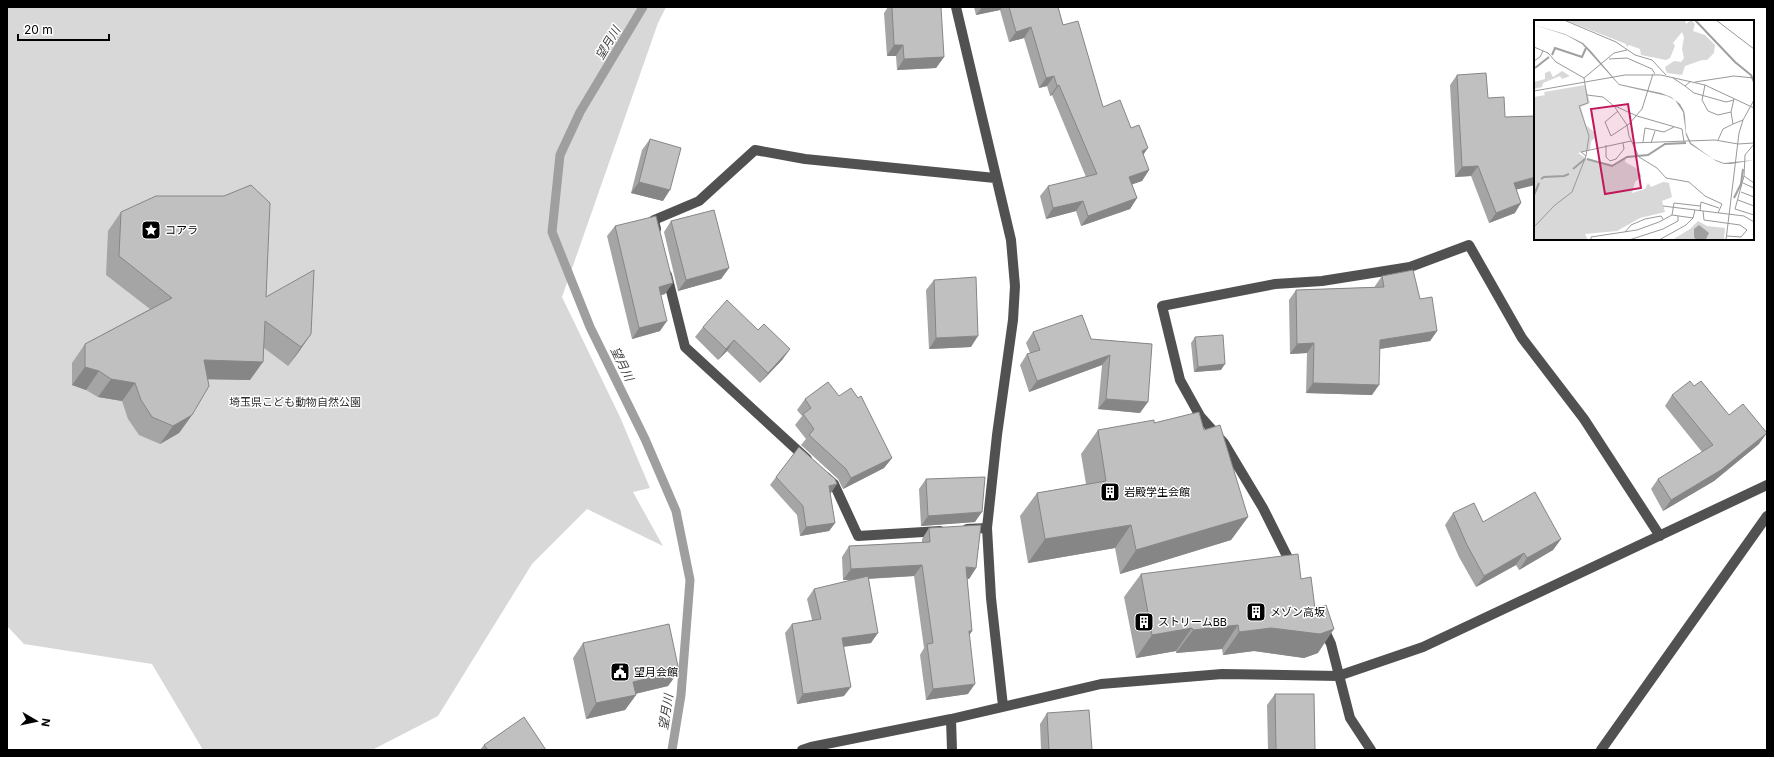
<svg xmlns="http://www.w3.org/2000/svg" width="1774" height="757" font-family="Inter,'Noto Sans JP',sans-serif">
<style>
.green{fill:#d8d8d8}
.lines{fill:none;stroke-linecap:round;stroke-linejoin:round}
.stream{stroke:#9f9f9f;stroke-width:9}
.minor{stroke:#515151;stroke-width:10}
.wall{fill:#a5a5a5}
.shaded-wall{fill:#868686}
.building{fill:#c0c0c0;stroke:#868686}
.labels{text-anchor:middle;stroke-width:3;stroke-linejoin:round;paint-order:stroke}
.poi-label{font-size:11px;fill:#000;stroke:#fff;text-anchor:start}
.park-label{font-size:11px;fill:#2f2f2f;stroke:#fff}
.water-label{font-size:12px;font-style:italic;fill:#404040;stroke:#fff}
.inset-river{fill:none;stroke:#9f9f9f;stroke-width:2}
.inset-road{fill:none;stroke:#999;stroke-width:1}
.view{fill:#c2185b;fill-opacity:0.15;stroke:#c2185b;stroke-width:2}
.inset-edge{fill:none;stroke:#000;stroke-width:2}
</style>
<rect width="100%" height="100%" fill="#fff"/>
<path class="green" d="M 7,7 L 666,7 L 658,23 L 562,297 L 620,417 L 650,488 L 633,492 L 663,546 L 587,509 L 532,564 L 438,716 L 372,750 L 203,750 L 152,664 L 24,644 L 7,626 Z"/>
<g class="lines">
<path class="stream" d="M 643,7 L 580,112 L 560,155 L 552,232 L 590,327 L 645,439 L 676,511 L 690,580 L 681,695 L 672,750"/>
<path class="minor" d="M 956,7 L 1011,240 L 1015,286 L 1013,320 L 997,435 L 987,528 L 991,598 L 1003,706
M 656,229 L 654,220 L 699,201 L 755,150 L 805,159 L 995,178
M 667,275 L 685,347 L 807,459
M 826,477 L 834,484 L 858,536 L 940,531
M 967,529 L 987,528
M 1293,568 L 1263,508 L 1224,443 L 1200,416 L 1180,380 L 1162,306 L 1275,284 L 1322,281 L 1410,267 L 1469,245 L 1522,338 L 1584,419 L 1660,536
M 1323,627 L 1331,644 L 1350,718 L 1371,750
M 951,719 L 952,750
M 802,750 L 811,747 L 951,719 L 1101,684 L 1222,674 L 1338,676 L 1423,647 L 1767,485
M 1601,750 L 1767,516"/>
</g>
<path class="wall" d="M 888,7 L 892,7 L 944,57 L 936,68 L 897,70 L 896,56 L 887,56 L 884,13 Z
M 974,7 L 1058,7 L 1063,25 L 1103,107 L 1131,128 L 1143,155 L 1149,170 L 1142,181 L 1132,184 L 1137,198 L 1130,209 L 1081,226 L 1076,211 L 1046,219 L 1040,196 L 1048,186 L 1086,177 L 1052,95 L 1050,96 L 1047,86 L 1039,88 L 1024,38 L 1009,42 L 1000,10 L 976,15 Z
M 1457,75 L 1488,98 L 1505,117 L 1516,190 L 1515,213 L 1489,223 L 1471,176 L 1455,177 L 1450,85 Z
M 650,139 L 663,201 L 631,193 L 642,150 Z
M 121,212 L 266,297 L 311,334 L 298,353 L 288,366 L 264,348 L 250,380 L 208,379 L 192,415 L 179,433 L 160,444 L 139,435 L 128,419 L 122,401 L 98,397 L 86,390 L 72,385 L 72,363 L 85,344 L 150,309 L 106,275 L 108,231 Z
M 671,221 L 729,268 L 721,279 L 678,291 L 664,232 Z
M 615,226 L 665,294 L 661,295 L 660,331 L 632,339 L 607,236 Z
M 1382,276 L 1420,299 L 1437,331 L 1430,341 L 1380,349 L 1372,395 L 1306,393 L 1307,353 L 1290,354 L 1289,300 L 1296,290 L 1375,287 L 1375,286 Z
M 934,280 L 971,347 L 929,349 L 926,290 Z
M 703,327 L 758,330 L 790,349 L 782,360 L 760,383 L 727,351 L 718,360 L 695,337 Z
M 1033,332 L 1091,339 L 1152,344 L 1140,413 L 1098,409 L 1102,365 L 1029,392 L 1020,365 L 1027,354 L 1030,353 L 1026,343 Z
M 1195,337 L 1221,370 L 1194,372 L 1191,343 Z
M 1694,386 L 1729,415 L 1759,444 L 1714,481 L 1663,511 L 1651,489 L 1658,479 L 1702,452 L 1665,406 L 1672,395 Z
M 839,396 L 892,458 L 884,468 L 843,489 L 838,479 L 801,445 L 806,439 L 795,425 L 802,416 L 797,410 L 805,399 Z
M 1154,423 L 1204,430 L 1248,517 L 1231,540 L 1120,574 L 1115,548 L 1028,563 L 1020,516 L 1037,493 L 1086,484 L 1081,454 L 1098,430 Z
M 776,477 L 831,493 L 830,493 L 835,523 L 829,531 L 800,536 L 797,515 L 770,485 Z
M 926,479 L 975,522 L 921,526 L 919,489 Z
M 1453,513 L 1483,522 L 1561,539 L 1553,550 L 1519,570 L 1516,565 L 1476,587 L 1459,557 L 1445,525 Z
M 929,528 L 976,568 L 969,579 L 967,578 L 972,631 L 969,635 L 968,694 L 926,700 L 920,655 L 924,648 L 914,576 L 869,579 L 871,643 L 844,646 L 844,696 L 797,704 L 785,633 L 792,624 L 812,620 L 807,599 L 814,589 L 852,580 L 843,580 L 842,557 L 849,546 L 922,542 L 922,539 Z
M 1141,574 L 1301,579 L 1318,653 L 1304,658 L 1254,651 L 1223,655 L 1222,649 L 1176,653 L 1176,651 L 1136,658 L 1124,597 Z
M 583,643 L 679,671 L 668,686 L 635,694 L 636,695 L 625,710 L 586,719 L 573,658 Z
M 1275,694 L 1315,750 L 1268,750 L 1267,705 Z
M 1047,713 L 1092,750 L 1041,750 L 1040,724 Z
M 484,745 L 546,750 L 480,750 Z"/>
<path class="shaded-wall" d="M 982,7 L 1003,7 L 1000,10 L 976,15 Z
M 1031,27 L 1024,38 L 1009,42 L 1016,32 Z
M 894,45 L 903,45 L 896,56 L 887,56 Z
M 944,57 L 936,68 L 897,70 L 904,59 Z
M 1054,76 L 1047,86 L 1039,88 L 1046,78 Z
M 1059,85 L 1052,95 L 1050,96 L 1057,86 Z
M 1148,148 L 1141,158 L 1142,151 Z
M 1478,166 L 1471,176 L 1455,177 L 1462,167 Z
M 1149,170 L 1142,181 L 1122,188 L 1129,177 Z
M 1535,177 L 1535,185 L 1507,192 L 1514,183 Z
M 639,182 L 670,190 L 663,201 L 631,193 Z
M 1137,198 L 1130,209 L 1081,226 L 1088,216 Z
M 1083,201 L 1076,211 L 1046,219 L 1053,208 Z
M 1521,203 L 1515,213 L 1489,223 L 1496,213 Z
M 729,268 L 721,279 L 678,291 L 686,280 Z
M 673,283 L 665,294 L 651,298 L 659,287 Z
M 667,321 L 660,331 L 632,339 L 639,328 Z
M 1437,331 L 1430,341 L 1373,350 L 1380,340 Z
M 311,334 L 298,353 L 288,366 L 301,347 Z
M 978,336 L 971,347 L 929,349 L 936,338 Z
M 734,340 L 727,351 L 718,360 L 726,349 Z
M 1314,343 L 1307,353 L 1290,354 L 1297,344 Z
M 790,349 L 782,360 L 760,383 L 768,373 Z
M 1110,355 L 1102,365 L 1029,392 L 1037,381 Z
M 204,360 L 263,362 L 250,380 L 191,379 Z
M 1225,364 L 1221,370 L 1194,372 L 1198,367 Z
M 85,367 L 99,371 L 86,390 L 72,385 Z
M 111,379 L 135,383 L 122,401 L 98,397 Z
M 1313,383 L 1379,385 L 1372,395 L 1306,393 Z
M 1106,399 L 1148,402 L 1140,413 L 1098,409 Z
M 192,415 L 179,433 L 160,444 L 173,426 Z
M 1767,433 L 1759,444 L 1714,481 L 1663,511 L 1671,500 Z
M 892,458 L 884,468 L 843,489 L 851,478 Z
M 837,484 L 831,493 L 823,495 L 829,486 Z
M 982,512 L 975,522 L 921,526 L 928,516 Z
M 1248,517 L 1231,540 L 1120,574 L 1136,550 Z
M 835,523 L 829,531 L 800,536 L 806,527 Z
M 1131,525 L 1115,548 L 1028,563 L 1045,539 Z
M 1561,539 L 1553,550 L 1519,570 L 1527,558 Z
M 1524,553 L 1516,565 L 1476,587 L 1484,576 Z
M 922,565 L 914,576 L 843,580 L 851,569 Z
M 966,567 L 976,568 L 969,579 L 958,577 Z
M 1238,625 L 1222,649 L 1176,653 L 1193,630 Z
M 1192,628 L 1176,651 L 1136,658 L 1152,635 Z
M 1271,628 L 1334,629 L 1318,653 L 1304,658 L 1254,651 L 1223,655 L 1239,632 Z
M 969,631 L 972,631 L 965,642 Z
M 878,633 L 871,643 L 836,648 L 842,638 Z
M 679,671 L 668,686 L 622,697 L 633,682 Z
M 975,684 L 968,694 L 926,700 L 933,689 Z
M 851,687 L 844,696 L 797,704 L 803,694 Z
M 636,695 L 625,710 L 586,719 L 596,703 Z"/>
<path class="building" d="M 892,7 L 941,7 L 944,57 L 904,59 L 903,45 L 894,45 Z
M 1009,7 L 1058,7 L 1063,25 L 1078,21 L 1103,107 L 1120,100 L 1131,128 L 1139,125 L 1148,148 L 1142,151 L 1149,170 L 1129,177 L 1137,198 L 1088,216 L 1083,201 L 1053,208 L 1048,186 L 1097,174 L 1059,85 L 1057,86 L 1054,76 L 1046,78 L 1031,27 L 1016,32 Z
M 1486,73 L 1488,98 L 1504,97 L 1505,117 L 1535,116 L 1535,177 L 1514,183 L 1521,203 L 1496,213 L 1478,166 L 1462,167 L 1457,75 Z
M 650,139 L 681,148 L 670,190 L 639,182 Z
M 251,185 L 270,203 L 266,297 L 314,270 L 311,334 L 301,347 L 265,321 L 263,362 L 204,360 L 209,386 L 192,415 L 173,426 L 152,417 L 141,400 L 135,383 L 111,379 L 99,371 L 85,367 L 85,344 L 172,298 L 119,256 L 121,212 L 156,196 L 224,196 Z
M 714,210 L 729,268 L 686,280 L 671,221 Z
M 656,216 L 673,283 L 659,287 L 667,321 L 639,328 L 615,226 Z
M 1413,270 L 1420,299 L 1432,297 L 1437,331 L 1380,340 L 1379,385 L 1313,383 L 1314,343 L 1297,344 L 1296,290 L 1384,287 L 1382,276 Z
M 976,277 L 978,336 L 936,338 L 934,280 Z
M 727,300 L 758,330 L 764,324 L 790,349 L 768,373 L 734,340 L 726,349 L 703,327 Z
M 1082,315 L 1091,339 L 1152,344 L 1148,402 L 1106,399 L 1110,355 L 1037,381 L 1027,354 L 1040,350 L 1033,332 Z
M 1223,335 L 1225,364 L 1198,367 L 1195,337 Z
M 1690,381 L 1694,386 L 1701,381 L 1729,415 L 1743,404 L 1767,433 L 1721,470 L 1671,500 L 1658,479 L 1713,445 L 1672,395 Z
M 828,382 L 839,396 L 851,388 L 858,398 L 861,396 L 892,458 L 851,478 L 846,469 L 809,435 L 814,429 L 803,414 L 811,408 L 805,399 Z
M 1199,412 L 1204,430 L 1220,425 L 1248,517 L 1136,550 L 1131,525 L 1045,539 L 1037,493 L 1106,481 L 1098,430 L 1154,420 L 1154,423 Z
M 799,447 L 835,479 L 837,484 L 829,486 L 835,523 L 806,527 L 803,506 L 776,477 Z
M 985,477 L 982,512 L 928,516 L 926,479 Z
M 1535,492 L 1561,539 L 1527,558 L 1524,553 L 1484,576 L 1467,545 L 1453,513 L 1474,503 L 1483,522 Z
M 981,525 L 976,568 L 966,567 L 972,631 L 969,631 L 975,684 L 933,689 L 927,644 L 933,643 L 922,565 L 851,569 L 849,546 L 930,542 L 929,528 Z
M 1298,554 L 1301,579 L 1311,577 L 1315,609 L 1326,605 L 1334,629 L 1320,634 L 1271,628 L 1239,632 L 1238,625 L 1193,630 L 1192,628 L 1152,635 L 1141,574 Z
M 868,576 L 878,633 L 842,638 L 851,687 L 803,694 L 792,624 L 821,619 L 814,589 Z
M 669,624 L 679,671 L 633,682 L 636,695 L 596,703 L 583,643 Z
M 1275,694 L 1314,694 L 1315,750 L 1276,750 Z
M 1089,710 L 1092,750 L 1049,750 L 1047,713 Z
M 524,717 L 546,750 L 488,750 L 484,745 Z"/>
<defs>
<g id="sight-square" transform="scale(1)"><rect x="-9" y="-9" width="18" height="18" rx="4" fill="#000" stroke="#fff"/><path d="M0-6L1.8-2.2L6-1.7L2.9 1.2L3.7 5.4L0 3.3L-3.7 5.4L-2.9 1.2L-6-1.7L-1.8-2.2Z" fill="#fff"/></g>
<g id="building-square" transform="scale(1)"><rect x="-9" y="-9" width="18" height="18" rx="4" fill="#000" stroke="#fff"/><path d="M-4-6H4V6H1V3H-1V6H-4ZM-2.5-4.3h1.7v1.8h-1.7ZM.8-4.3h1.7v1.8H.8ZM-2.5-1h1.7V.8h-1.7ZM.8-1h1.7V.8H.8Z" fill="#fff"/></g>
<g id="civic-square" transform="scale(1)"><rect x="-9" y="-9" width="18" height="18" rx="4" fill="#000" stroke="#fff"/><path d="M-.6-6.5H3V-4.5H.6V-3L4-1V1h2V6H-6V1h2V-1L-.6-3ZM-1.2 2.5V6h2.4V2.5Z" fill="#fff"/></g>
</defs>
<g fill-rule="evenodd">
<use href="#sight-square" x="151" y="230"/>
<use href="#building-square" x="1110" y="492"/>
<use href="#building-square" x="1256" y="612"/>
<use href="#building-square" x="1144" y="622"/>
<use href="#civic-square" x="620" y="672"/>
</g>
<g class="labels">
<g class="poi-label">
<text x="165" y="234">コアラ</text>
<text x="1124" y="496">岩殿学生会館</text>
<text x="1270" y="616">メゾン高坂</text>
<text x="1158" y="626">ストリームBB</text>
<text x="634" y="676">望月会館</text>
</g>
<g class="park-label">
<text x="295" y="406">埼玉県こども動物自然公園</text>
</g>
<g class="water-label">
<text transform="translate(608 43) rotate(-59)" y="4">望月川</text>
<text transform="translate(622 364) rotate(64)" y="4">望月川</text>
<text transform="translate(666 712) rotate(-81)" y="4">望月川</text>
</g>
</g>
<g transform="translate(1534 20)">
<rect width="220" height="220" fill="#fff"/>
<path d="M 31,0 L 151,0 L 152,4 L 157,0 L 161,4 L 159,11 L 171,15 L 181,25 L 180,33 L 173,40 L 168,40 L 151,46 L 148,55 L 133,53 L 131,47 L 140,41 L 147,42 L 150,38 L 148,29 L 150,17 L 148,12 L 139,23 L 141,26 L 136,38 L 132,40 L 107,35 L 106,29 L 95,25 L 93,27 L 92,24 ZM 16,51 L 19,57 L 28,51 L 36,56 L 28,59 L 26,56 L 9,63 L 8,67 L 0,69 L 0,62 L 11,59 L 11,53 ZM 51,65 L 56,83 L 47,87 L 52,105 L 60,112 L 61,118 L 57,121 L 56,130 L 44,133 L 53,139 L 81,145 L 92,138 L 91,142 L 102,148 L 108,156 L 101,162 L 98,173 L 111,169 L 114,163 L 117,167 L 129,162 L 135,163 L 138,177 L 128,181 L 131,192 L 106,198 L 83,211 L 51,214 L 54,220 L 0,220 L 0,77 L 11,75 L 10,72 ZM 164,201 L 173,206 L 191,208 L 190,220 L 138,220 L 156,209 Z" fill="#d8d8d8"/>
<path d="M 0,5 L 31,14 L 49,23 L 57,31 L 85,64 L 127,73 L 137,77 L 141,80 L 146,84 L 150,91 L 151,96 L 152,112 L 157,123 L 179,139 L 190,143 L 220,140 L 197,144 L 190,144 L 182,141 L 156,124 L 152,115 L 149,92 L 141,80 L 133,76 L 85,65 L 48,24 L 32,15 ZM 165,205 L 175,213 L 172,219 L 162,220 L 160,217 L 160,209 Z" fill="#9f9f9f"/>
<path class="inset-river" d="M 161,0 L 201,42 L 217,55 L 220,62M 18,35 L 21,28 L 48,37 L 52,28M 1,48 L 15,37M 53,139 L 78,146 L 93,137 L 114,135 L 131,124 L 152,123M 39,149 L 51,139M 7,159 L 10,157 L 30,156 L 35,154M 0,175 L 5,163M 200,178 L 207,164 L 209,149"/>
<path class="inset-road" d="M 30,0 L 82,22 L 101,35 L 118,40 L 132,55M 182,0 L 220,29M 0,27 L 14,33 L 22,42 L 50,58 L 54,83 L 45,86 L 55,116 L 52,136 L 38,172 L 21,185 L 0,207M 75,39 L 93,38 L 118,49 L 121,54M 0,41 L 6,37 L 9,31M 50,58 L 80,33 L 93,30M 139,58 L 151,66M 157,61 L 151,66 L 160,73 L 192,82 L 200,80M 161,62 L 200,56 L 220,58M 171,65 L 168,80 L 174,91 L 184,95 L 197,92 L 200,79M 0,71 L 91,55 L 127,55 L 171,65 L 220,88M 53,75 L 69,77 L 80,86 L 93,105 L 95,116 L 105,137 L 123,148 L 132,158 L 155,162 L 171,176 L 188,184 L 184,193M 81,86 L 103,96 L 148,109 L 150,122M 84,91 L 71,102 L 77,116 L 95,104 L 108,89 L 119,54M 197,92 L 199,104 L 209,100M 184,120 L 189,109 L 199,104M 109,122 L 111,108 L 130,112 L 140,107M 98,123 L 181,120 L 204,124 L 220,123M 117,123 L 121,111M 220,124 L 211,135 L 210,156 L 201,189 L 220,195M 72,125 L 72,137 L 76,141 L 82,139 L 90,129 L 89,123M 52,136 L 47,132 L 97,121M 210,156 L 220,163M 209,163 L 220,168M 207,172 L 220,177M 204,180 L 220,186M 129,186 L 210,196 L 220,202M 166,191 L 167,182 L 185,188M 169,191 L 170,200 L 206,205 L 213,210 L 207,217 L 193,216M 138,195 L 159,198M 91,212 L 97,205 L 111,199 L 127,196 L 129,199M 57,220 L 57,217 L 103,210 L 125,202 L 138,195 L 140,183 L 166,186M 95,220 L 129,209 L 144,201 L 144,196M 125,220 L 152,205 L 159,198 L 161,190M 192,220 L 205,113 L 209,100 L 220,80"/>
<path class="view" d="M 94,84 L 107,168 L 71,174 L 57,89 Z"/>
<rect width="220" height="220" class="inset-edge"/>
</g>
<rect width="1774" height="757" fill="none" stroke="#000000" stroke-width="16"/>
<g transform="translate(36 721) rotate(99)" stroke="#ffffff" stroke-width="3" paint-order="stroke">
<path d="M0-3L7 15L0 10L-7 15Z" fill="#000000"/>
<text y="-6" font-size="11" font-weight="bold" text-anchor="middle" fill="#000000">N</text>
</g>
<path d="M18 34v6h91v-6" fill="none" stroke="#000000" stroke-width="2"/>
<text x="24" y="34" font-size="12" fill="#000000" stroke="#ffffff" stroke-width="3" paint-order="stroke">20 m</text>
</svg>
